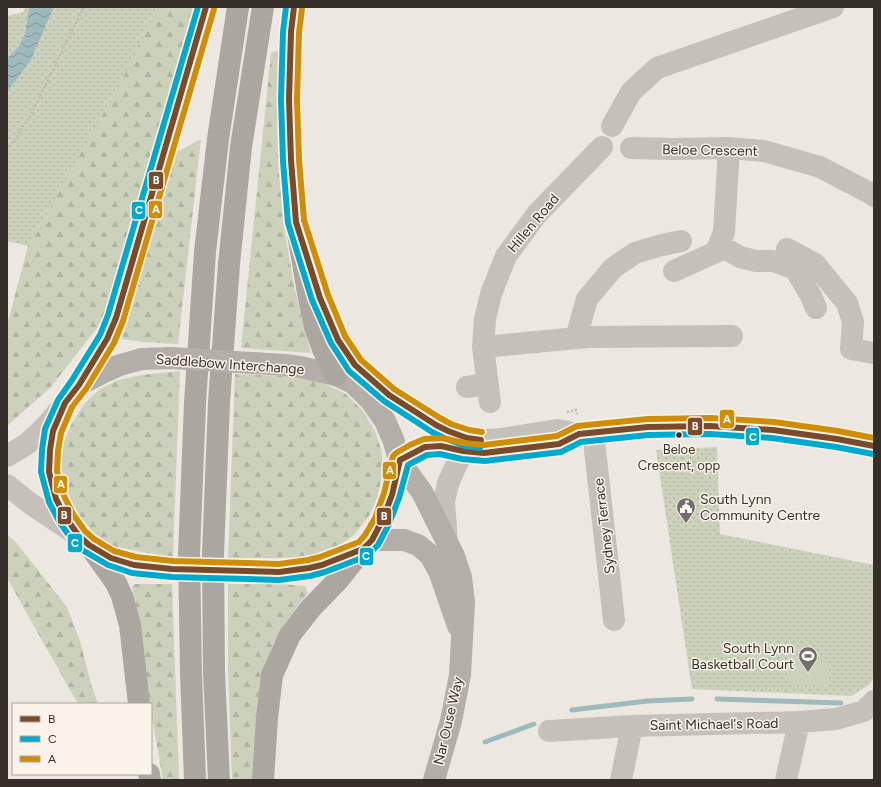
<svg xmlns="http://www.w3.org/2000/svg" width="881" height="787" font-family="Figtree,sans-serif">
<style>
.grass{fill:url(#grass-dots)}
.forest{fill:url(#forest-firs)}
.garden{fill:#ccd1bc}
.water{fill:url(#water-waves)}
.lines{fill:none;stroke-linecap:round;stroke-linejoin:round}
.stream{stroke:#9ebabd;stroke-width:5}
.path{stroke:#beb9b3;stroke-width:2.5;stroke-dasharray:2 2;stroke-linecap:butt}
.minor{stroke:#c6c0ba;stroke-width:22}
.major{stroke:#b4aea9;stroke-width:22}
.highway{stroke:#aba7a0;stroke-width:22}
.major-bridge{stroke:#b4aea9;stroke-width:22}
.bus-1-casing{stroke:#f9f3e9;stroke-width:9}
.bus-2-casing{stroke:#f9f3e9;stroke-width:9}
.bus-3-casing{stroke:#f9f3e9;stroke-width:9}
.bus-1{stroke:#7a4b2a;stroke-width:6}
.bus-2{stroke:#00a9ce;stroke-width:6}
.bus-3{stroke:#d08e08;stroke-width:6}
.bus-dot{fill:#362e28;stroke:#f9f3e9;stroke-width:1.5}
.labels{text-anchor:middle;stroke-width:3;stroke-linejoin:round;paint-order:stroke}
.bus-label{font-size:13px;fill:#362e28;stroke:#f9f3e9}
.street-label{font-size:14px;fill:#362e28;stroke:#f9f3e9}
.poi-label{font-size:14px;fill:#362e28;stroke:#f9f3e9;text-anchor:start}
.line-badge{stroke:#f9f3e9;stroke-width:1.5}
.badge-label{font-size:11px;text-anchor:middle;font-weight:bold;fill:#fff}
</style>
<defs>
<pattern id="grass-dots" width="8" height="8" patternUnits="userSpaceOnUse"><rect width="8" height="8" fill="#ccd1bc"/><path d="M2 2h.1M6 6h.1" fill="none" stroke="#b0b4a2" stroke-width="1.8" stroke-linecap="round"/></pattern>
<pattern id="forest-firs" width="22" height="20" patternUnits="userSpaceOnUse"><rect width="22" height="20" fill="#ccd1bc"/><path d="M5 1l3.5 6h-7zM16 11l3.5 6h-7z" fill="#b0b4a2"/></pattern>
<pattern id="water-waves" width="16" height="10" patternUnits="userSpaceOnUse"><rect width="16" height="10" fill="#9ebabd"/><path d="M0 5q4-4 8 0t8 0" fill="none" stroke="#82989a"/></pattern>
</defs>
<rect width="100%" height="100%" fill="#ece8e1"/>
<path class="grass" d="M 26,7 L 29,7 L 25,34 L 19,46 L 7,58 L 7,16 L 23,12 Z
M 54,7 L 159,7 L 115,95 L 28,246 L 7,241 L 7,91 L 15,82 L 31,60 Z
M 717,447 L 720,534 L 874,565 L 874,677 L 869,685 L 851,696 L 692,689 L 656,450 Z"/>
<path class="forest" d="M 157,7 L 193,7 L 107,315 L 51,387 L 7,426 L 7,325 L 28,246 L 118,88 Z
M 281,49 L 277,99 L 278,160 L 283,221 L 294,286 L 311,353 L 241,348 L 271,53 Z
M 201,139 L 178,344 L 143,342 L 122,339 L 173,154 Z
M 180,371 L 173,558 L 112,546 L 94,533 L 79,515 L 66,490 L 61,466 L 63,445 L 71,425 L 84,404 L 100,389 L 118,380 L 141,375 Z
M 235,374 L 284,376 L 319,381 L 346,394 L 363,411 L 375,431 L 382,452 L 382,475 L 378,496 L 369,516 L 354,535 L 332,551 L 305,557 L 279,558 L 228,558 Z
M 7,535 L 15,541 L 67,607 L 80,641 L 91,684 L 98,704 L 78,704 L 7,578 Z
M 134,584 L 172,584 L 179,780 L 163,780 L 151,712 L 151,704 L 150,704 L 139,627 L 132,587 Z
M 228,584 L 279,584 L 305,586 L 308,593 L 283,626 L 270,653 L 260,685 L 253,780 L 232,780 L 228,671 Z"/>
<path class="garden" d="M 791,657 L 829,662 L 826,686 L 787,683 Z"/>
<path class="water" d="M 29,7 L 54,7 L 31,60 L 15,82 L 7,91 L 7,58 L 19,46 L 25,34 Z"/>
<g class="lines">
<path class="stream" d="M 717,699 L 841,703
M 572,710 L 647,701 L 692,699
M 485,742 L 534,724"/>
<path class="path" d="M 7,150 L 29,118 L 84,7
M 567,412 L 576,410 L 577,414"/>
<path class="minor" d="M 612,126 L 631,92 L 657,68 L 833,7
M 631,148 L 673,149 L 729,148 L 764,151 L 820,167 L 870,193 L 874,196
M 719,245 L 740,257 L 756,261 L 773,261 L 795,269 L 811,296 L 816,308
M 787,249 L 815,264 L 847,303 L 853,322 L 851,349 L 874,353
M 674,271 L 716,252 L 724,232 L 729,148
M 312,273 L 320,298 L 338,340 L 355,365 L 383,390
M 576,338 L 587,299 L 613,268 L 635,253 L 658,246 L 681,241
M 483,347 L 588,337 L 732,336
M 353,383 L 389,395 L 436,425 L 448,431 L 467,438 L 485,440 L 502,439 L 557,430 L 579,434 L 648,427 L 710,426 L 773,430 L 837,439 L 874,446
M 467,387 L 487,384
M 490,402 L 483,347 L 485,319 L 491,294 L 506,256 L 537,214 L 602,147
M 593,432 L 614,620
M 7,456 L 27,444 L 45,427 L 62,407
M 400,460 L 414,452 L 425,447 L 441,446 L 463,451 L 481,453
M 7,485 L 31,504 L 79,536
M 447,542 L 444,502 L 448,483 L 463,451
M 549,731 L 632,726 L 799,722 L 836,719 L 864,711 L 874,701
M 621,780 L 632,726
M 786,780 L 799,722"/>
<path class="major" d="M 400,462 L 422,492 L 454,556 L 461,577 L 464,602 L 460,675 L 451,721 L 434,780
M 372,540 L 404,540 L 418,545 L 430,555 L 439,571 L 458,626
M 134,565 L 111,558 L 89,545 L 79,536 L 66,518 L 56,499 L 49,472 L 50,450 L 53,431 L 65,403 L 79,385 L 104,372 L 120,365 L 142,359
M 279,572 L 309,568 L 322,565 L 363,549 L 372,540 L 382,521 L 392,495 L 400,462 L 393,439 L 385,421 L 372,402 L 353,383 L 336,375 L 300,367 L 285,365"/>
<path class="highway" d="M 294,7 L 291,32 L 289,99 L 291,160 L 296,222 L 308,293 L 315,327 L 323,349 L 336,375
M 79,385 L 107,339 L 116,318 L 206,7
M 89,545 L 116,583 L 122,596 L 130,625 L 139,704
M 149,774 L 150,780
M 195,780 L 191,673 L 189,554 L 195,403 L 205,252 L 218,139 L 238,7
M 219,780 L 214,673 L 213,555 L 219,402 L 229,264 L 241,147 L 263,7
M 263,780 L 267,718 L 272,675 L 290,635 L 311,608 L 339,579 L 363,549"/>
<path class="major-bridge" d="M 142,359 L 171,358 L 285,365
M 134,565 L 172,569 L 279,572"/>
<g class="bus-1-casing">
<path id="bus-1" d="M 206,7 L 116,318 L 107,339 L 79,385 L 65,403 L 53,431 L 50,450 L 49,472 L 56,499 L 66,518 L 79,536 L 89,545 L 111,558 L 134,565 L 172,569 L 279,572 L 309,568 L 322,565 L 363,549 L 372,540 L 382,521 L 392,495 L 400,460 L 425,447 L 441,446 L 463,451 L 484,453 L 559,444 L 579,434 L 648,427 L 710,426 L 773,430 L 837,439 L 874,446
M 294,7 L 291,32 L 289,99 L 291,160 L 296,222 L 320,298 L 338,340 L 355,365 L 389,395 L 436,425 L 448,431 L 467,438 L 481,440"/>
</g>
<g class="bus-2-casing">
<path id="bus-2" d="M 198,7 L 108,315 L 100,335 L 72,380 L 58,400 L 45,429 L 42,450 L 41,472 L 49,502 L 60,523 L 73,541 L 84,551 L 108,565 L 132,573 L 172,577 L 279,580 L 310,576 L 325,572 L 367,556 L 378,545 L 389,524 L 399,498 L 408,465 L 427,455 L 440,454 L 462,459 L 485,461 L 561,452 L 581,442 L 648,435 L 710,434 L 772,438 L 836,447 L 873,454
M 286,7 L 283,32 L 281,99 L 283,161 L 288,223 L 312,300 L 331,343 L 349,371 L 384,401 L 432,432 L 444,438 L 465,446 L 480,448"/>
</g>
<g class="bus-3-casing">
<path id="bus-3" d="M 302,8 L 299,33 L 297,99 L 299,160 L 304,220 L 328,295 L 345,336 L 361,360 L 394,389 L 440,418 L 451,424 L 469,430 L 482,432
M 214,9 L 123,321 L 114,343 L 86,389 L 72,407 L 61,433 L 58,451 L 57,471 L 64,496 L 73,514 L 85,531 L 94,539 L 114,551 L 136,557 L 173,561 L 279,564 L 308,560 L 320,557 L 359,542 L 365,535 L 375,518 L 384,493 L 393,456 L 396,453 L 410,445 L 424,439 L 442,438 L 464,443 L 484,445 L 557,436 L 577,426 L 648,419 L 711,418 L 774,422 L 838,431 L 874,438"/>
</g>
<use href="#bus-1" class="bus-1"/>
<use href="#bus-2" class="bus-2"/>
<use href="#bus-3" class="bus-3"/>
</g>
<defs>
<g id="civic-pin" transform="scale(1)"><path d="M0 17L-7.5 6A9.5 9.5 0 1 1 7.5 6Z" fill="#766f69" stroke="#f9f3e9"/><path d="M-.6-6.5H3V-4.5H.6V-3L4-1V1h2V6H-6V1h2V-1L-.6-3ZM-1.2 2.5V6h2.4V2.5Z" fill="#fff"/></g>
<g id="stadium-pin" transform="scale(1)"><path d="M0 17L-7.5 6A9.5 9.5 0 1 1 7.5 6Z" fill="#766f69" stroke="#f9f3e9"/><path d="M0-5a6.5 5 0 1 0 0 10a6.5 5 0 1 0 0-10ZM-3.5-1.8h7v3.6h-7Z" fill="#fff"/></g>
</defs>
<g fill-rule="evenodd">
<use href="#civic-pin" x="686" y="507"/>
<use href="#stadium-pin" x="808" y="656"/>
</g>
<circle class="bus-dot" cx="679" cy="435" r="3.5"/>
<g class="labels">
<g class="bus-label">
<text x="679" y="454">Beloe<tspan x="679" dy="16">Crescent, opp</tspan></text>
</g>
<g class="street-label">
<text transform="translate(710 150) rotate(1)" y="5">Beloe Crescent</text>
<text transform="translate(533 223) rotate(-50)" y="5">Hillen Road</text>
<text transform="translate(230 364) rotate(4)" y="5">Saddlebow Interchange</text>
<text transform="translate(604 526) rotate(-97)" y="5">Sydney Terrace</text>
<text transform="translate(448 721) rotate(-77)" y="5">Nar Ouse Way</text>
<text transform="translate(714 724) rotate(-1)" y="5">Saint Michael's Road</text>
</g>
<g class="poi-label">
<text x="700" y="504">South Lynn<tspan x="700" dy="16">Community Centre</tspan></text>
<text x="794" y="653" text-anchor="end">South Lynn<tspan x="794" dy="16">Basketball Court</tspan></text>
</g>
</g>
<g class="line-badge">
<rect x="148" y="171" width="16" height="19" rx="4" fill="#7a4b2a"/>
<rect x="148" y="200" width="15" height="19" rx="4" fill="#d08e08"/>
<rect x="131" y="201" width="15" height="19" rx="4" fill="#00a9ce"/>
<rect x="719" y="409" width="16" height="20" rx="4" fill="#d08e08"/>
<rect x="687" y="417" width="16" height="19" rx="4" fill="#7a4b2a"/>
<rect x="745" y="427" width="15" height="19" rx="4" fill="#00a9ce"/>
<rect x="382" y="461" width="15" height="19" rx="4" fill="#d08e08"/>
<rect x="53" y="475" width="15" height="19" rx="4" fill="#d08e08"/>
<rect x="57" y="506" width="15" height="19" rx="4" fill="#7a4b2a"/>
<rect x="376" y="507" width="16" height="19" rx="4" fill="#7a4b2a"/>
<rect x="67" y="533" width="16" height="20" rx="4" fill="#00a9ce"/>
<rect x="359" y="547" width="15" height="19" rx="4" fill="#00a9ce"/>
</g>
<g class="badge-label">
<text x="156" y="184">B</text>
<text x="156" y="213">A</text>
<text x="139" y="214">C</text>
<text x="727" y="423">A</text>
<text x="695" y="430">B</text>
<text x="753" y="441">C</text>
<text x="390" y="474">A</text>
<text x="61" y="488">A</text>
<text x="64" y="519">B</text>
<text x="384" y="520">B</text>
<text x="75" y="547">C</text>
<text x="366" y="560">C</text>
</g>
<rect width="881" height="787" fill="none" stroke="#362e28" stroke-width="16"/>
<rect x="12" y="703" width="140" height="72" fill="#f9f3e9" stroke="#aba49c"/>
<rect x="20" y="716" width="20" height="6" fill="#7a4b2a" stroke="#aba49c"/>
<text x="48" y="723" font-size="12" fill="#362e28">B</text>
<rect x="20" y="736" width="20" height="6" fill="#00a9ce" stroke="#aba49c"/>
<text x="48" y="743" font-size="12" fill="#362e28">C</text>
<rect x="20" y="756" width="20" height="6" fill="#d08e08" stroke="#aba49c"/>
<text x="48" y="763" font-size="12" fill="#362e28">A</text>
</svg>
